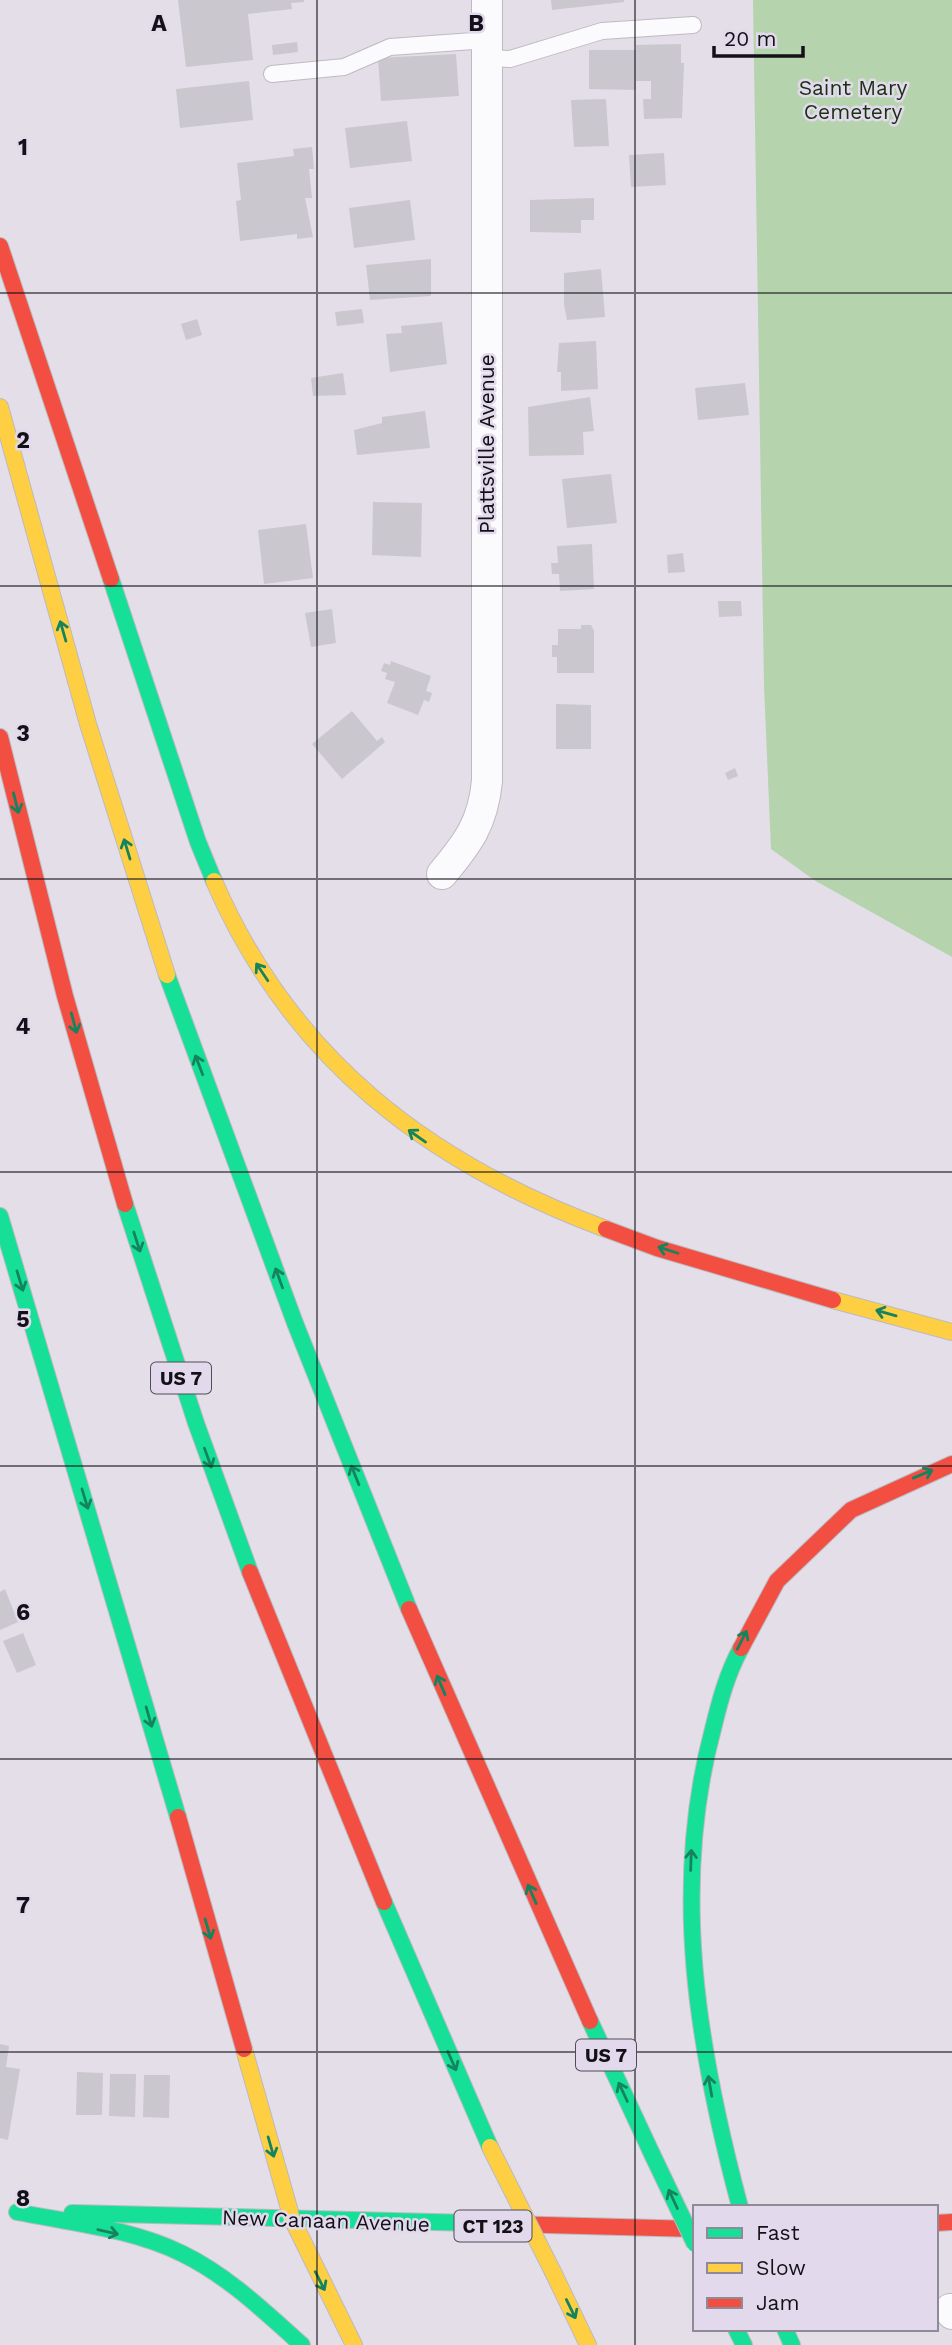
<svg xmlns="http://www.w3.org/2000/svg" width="952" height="2345" font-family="'Work Sans',sans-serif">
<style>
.green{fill:#b5d3ad}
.building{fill:#cbc7cf}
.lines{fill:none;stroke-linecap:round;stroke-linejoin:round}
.lane-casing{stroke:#bebac2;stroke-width:18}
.street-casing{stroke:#bebac2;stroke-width:32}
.fast-casing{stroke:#bcbac0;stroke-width:18}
.slow-casing{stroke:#bcbac0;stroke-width:18}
.jam-casing{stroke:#bcbac0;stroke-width:18}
.lane{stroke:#fbfafc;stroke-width:16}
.street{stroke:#fbfafc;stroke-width:30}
.fast{stroke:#16e098;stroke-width:16}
.slow{stroke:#ffcf43;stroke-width:16}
.jam{stroke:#f24e42;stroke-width:16}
.fast-bridge-casing{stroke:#bcbac0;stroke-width:18;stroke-linecap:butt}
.slow-bridge-casing{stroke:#bcbac0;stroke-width:18;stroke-linecap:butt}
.fast-bridge{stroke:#16e098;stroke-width:16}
.slow-bridge{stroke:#ffcf43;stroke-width:16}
.oneway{stroke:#15835e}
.grid{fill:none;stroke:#131117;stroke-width:2;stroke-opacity:0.55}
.labels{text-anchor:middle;stroke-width:5;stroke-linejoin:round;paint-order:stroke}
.shield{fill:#e2daec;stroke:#514d57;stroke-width:2}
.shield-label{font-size:19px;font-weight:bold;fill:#131117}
.park-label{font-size:21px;fill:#193110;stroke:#e2daec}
.street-label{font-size:21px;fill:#131117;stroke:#e2daec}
.grid-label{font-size:23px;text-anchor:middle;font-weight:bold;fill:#131117;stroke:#e2daec;stroke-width:5;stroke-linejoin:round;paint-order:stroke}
</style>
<rect width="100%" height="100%" fill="#e3dee8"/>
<path class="green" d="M 753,0 L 952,0 L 952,957 L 814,880 L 771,849 L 764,686 Z"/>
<path class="building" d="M 178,0 L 304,0 L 304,2 L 291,3 L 292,9 L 248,14 L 253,60 L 186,67 Z
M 551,0 L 624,0 L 624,2 L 552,10 Z
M 297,42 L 298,52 L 273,55 L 272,45 Z
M 681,44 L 681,63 L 684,63 L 682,118 L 644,119 L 643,99 L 651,99 L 651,81 L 636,81 L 636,90 L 589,89 L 589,50 L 636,50 L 636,45 Z
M 456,54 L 459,96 L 381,101 L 378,58 Z
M 249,81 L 253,120 L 180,128 L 176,89 Z
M 606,99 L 609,146 L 574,147 L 571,100 Z
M 407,121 L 412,161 L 350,168 L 345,128 Z
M 312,147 L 314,169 L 309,169 L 312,198 L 305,198 L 313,237 L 297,239 L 297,234 L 240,241 L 236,201 L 241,200 L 237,163 L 294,156 L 293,149 Z
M 664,153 L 666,185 L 631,187 L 629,155 Z
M 594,198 L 594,220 L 581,220 L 581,233 L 530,232 L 530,200 Z
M 410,200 L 415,240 L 354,248 L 349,208 Z
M 431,259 L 431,296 L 370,300 L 366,265 Z
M 601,269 L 605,317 L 567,320 L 564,304 L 564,273 Z
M 362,309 L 364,323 L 337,326 L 335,312 Z
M 197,319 L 202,335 L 186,340 L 181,324 Z
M 442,322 L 447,364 L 390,372 L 386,334 L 402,333 L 401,326 Z
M 596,341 L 598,389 L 561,391 L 561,372 L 557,372 L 559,343 Z
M 343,373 L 346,395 L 313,396 L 311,378 Z
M 745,383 L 749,415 L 698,420 L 695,388 Z
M 590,397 L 594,431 L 583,432 L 584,455 L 529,456 L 528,407 Z
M 425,411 L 430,448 L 357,455 L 354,430 L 382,423 L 382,417 Z
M 611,474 L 617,523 L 567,528 L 562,479 Z
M 373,502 L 422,503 L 421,557 L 372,555 Z
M 306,524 L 313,578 L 264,584 L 258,530 Z
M 592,544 L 594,589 L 560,591 L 559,574 L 552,574 L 551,563 L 558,563 L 557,546 Z
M 683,553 L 685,572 L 668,573 L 667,555 Z
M 718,601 L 741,601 L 742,616 L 719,617 Z
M 332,609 L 336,643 L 311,647 L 305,613 Z
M 581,625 L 591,625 L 594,631 L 594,673 L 557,673 L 557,657 L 552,657 L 552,645 L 558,645 L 558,629 L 581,629 Z
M 391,661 L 431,676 L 426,691 L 432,693 L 429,702 L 424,700 L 418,715 L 387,703 L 395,682 L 385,679 L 387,673 L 381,671 L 384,663 L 390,665 Z
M 556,704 L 591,705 L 591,749 L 556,749 Z
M 352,711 L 377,741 L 382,737 L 385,742 L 342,779 L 312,744 Z
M 735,768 L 738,776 L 728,780 L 725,773 Z
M 5,1589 L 18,1622 L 0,1630 L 0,1592 Z
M 23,1633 L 36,1665 L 17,1673 L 3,1641 Z
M 0,2044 L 9,2046 L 6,2067 L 20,2069 L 8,2140 L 0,2138 Z
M 77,2072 L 103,2073 L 102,2115 L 76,2115 Z
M 110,2074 L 136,2074 L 135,2117 L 109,2116 Z
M 144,2075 L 170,2075 L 169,2118 L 143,2117 Z"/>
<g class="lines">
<g class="lane-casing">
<path id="lane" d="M 487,58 L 510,59 L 602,31 L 693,25
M 272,74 L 344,67 L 390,47 L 487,40"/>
</g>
<g class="street-casing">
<path id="street" d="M 442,874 C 468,843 483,823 487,781 L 487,0
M 950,2309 L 952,2314"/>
</g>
<g class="fast-casing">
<path id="fast" d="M 111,579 L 198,842 L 214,881
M 167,975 L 295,1323 L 409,1609
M 125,1204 L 196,1423 L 250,1572
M 0,1216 L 178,1817
M 384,1902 L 490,2147
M 590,2021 L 652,2154
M 740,2207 C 698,2050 670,1889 713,1729 C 720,1700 727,1674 741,1648
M 17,2212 C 72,2223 133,2229 183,2254 C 228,2276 265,2312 302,2345
M 72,2213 L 473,2223
M 736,2329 L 744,2345
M 785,2329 L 792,2345"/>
</g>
<g class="slow-casing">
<path id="slow" d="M 0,407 L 88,724 L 167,975
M 214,881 C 291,1059 428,1163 606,1229
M 833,1300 L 952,1332
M 244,2049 L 292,2219 L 354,2345
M 553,2272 L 588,2345"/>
</g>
<g class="jam-casing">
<path id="jam" d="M 0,246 L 111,579
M 0,737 L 65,996 L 125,1204
M 606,1229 L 657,1248 L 833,1300
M 250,1572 L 384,1902
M 409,1609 L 590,2021
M 741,1648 L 777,1581 L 851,1510 L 952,1464
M 178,1817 L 244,2049
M 473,2223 L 695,2229
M 936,2223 L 952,2222"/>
</g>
<use href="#lane" class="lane"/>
<use href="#street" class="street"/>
<use href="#fast" class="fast"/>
<use href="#slow" class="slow"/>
<use href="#jam" class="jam"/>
<g class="fast-bridge-casing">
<path id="fast-bridge" d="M 652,2154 L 695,2244"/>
</g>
<g class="slow-bridge-casing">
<path id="slow-bridge" d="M 490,2147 L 553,2272"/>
</g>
<use href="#fast-bridge" class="fast-bridge"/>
<use href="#slow-bridge" class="slow-bridge"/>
</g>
<defs><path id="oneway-shaft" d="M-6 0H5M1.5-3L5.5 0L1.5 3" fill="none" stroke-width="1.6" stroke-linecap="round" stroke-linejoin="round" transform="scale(1.75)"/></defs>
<g class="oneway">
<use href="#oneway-shaft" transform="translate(63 631) rotate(-106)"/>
<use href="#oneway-shaft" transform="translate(16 803) rotate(76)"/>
<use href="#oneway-shaft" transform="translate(127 849) rotate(-107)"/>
<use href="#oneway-shaft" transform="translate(262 972) rotate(-124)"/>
<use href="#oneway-shaft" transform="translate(74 1023) rotate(75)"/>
<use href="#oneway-shaft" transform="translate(199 1065) rotate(-111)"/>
<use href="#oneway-shaft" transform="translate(417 1136) rotate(-145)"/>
<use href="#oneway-shaft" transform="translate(137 1242) rotate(72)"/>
<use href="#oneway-shaft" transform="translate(668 1250) rotate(-162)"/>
<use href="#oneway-shaft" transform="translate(279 1278) rotate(-110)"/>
<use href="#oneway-shaft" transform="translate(20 1281) rotate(73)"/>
<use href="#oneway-shaft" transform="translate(886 1313) rotate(-164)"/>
<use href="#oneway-shaft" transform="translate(208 1458) rotate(70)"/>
<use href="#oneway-shaft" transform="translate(923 1474) rotate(-23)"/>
<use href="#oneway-shaft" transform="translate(355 1475) rotate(-112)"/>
<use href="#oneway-shaft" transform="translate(85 1499) rotate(73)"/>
<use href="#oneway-shaft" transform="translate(742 1640) rotate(-63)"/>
<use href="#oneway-shaft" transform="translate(441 1685) rotate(-113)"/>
<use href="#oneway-shaft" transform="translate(149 1717) rotate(74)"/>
<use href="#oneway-shaft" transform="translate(691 1860) rotate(-88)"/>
<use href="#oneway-shaft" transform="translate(532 1894) rotate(-114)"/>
<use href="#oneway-shaft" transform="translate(208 1929) rotate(74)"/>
<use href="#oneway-shaft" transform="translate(452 2061) rotate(66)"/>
<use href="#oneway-shaft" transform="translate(710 2086) rotate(-100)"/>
<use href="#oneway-shaft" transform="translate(623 2092) rotate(-115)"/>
<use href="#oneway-shaft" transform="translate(271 2147) rotate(74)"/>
<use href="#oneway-shaft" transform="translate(673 2199) rotate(-115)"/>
<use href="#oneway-shaft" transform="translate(108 2232) rotate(13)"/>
<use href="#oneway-shaft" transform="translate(320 2281) rotate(63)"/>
<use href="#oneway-shaft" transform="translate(571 2309) rotate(64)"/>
</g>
<path class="grid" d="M 317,0 L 317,2345M 635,0 L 635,2345M 0,293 L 952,293M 0,586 L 952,586M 0,879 L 952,879M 0,1172 L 952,1172M 0,1466 L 952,1466M 0,1759 L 952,1759M 0,2052 L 952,2052"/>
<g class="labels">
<g class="shield">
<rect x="151" y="1362.5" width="60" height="31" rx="5"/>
<rect x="576" y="2039.5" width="60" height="31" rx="5"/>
<rect x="454.5" y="2210.5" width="77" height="31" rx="5"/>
</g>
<g class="shield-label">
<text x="181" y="1385">US 7</text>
<text x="606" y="2062">US 7</text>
<text x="493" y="2233">CT 123</text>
</g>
<g class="park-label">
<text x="853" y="95">Saint Mary<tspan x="853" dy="24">Cemetery</tspan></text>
</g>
<g class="street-label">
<text transform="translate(487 444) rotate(-90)" y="7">Plattsville Avenue</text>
<text transform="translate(326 2221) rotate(2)" y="7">New Canaan Avenue</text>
</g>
</g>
<g class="grid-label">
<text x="159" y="31">A</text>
<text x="476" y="31">B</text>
<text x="23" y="155">1</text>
<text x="23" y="448">2</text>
<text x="23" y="741">3</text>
<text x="23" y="1034">4</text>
<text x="23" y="1327">5</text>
<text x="23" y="1620">6</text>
<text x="23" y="1913">7</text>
<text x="23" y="2206">8</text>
</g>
<rect x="693" y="2205" width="245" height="126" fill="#e2daec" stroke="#8f8a97" stroke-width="2"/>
<rect x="707" y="2228" width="35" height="10" fill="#16e098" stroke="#8f8a97" stroke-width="2"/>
<text x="756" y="2240" font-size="21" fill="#131117">Fast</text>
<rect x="707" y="2263" width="35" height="10" fill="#ffcf43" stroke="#8f8a97" stroke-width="2"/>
<text x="756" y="2275" font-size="21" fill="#131117">Slow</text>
<rect x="707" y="2298" width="35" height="10" fill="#f24e42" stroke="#8f8a97" stroke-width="2"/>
<text x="756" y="2310" font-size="21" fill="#131117">Jam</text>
<path d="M714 46v10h89v-10" fill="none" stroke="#131117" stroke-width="3.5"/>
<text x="724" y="46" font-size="21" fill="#131117" stroke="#e2daec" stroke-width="5" paint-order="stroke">20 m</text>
</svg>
